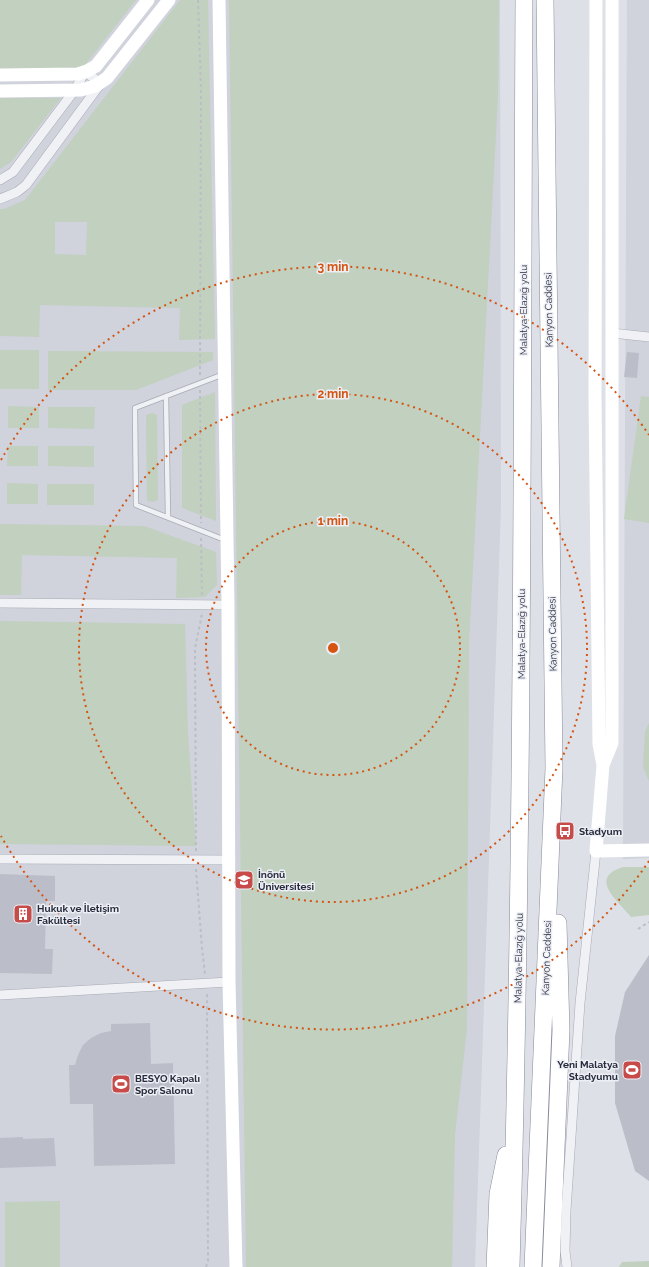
<svg xmlns="http://www.w3.org/2000/svg" width="649" height="1267" font-family="Raleway,sans-serif">
<style>
.built{fill:#d0d2dc}
.green{fill:#c1d0bf;fill-rule:evenodd}
.building{fill:#bbbec9}
.lines{fill:none;stroke-linecap:round;stroke-linejoin:round}
.lane-casing{stroke:#a7aab4;stroke-width:6}
.street-casing{stroke:#a7aab4;stroke-width:10}
.highway-casing{stroke:#868b9d;stroke-width:18}
.path{stroke:#bcbec5;stroke-width:2;stroke-dasharray:3 3;stroke-linecap:butt}
.lane{stroke:#f0f1f5;stroke-width:4.5}
.street{stroke:#f0f1f5;stroke-width:9}
.secondary{stroke:#fff;stroke-width:13}
.highway{stroke:#fff;stroke-width:17}
.ring{fill:none;stroke:#d55411;stroke-width:2;stroke-dasharray:2 4}
.labels{text-anchor:middle;stroke-width:3;stroke-linejoin:round;paint-order:stroke}
.street-label{font-size:10px;fill:#282c3d;stroke:#edeff5}
.poi-label{font-size:10px;font-weight:bold;fill:#282c3d;stroke:#edeff5;text-anchor:start}
.centre{fill:#d55411;stroke:#edeff5;stroke-width:2}
.ring-label{font-size:12px;text-anchor:middle;font-weight:bold;fill:#d55411;stroke:#edeff5;stroke-width:3;stroke-linejoin:round;paint-order:stroke}
</style>
<rect width="100%" height="100%" fill="#dee0e7"/>
<path class="built" d="M 0,0 L 500,0 L 501,506 L 475,1267 L 0,1267 Z
M 627,0 L 649,0 L 649,858 L 623,859 Z"/>
<path class="green" d="M 0,0 L 136,0 L 78,74 L 0,74 Z
M 180,0 L 208,0 L 215,339 L 179,340 L 180,308 L 40,305 L 39,337 L 0,336 L 0,209 L 4,209 L 25,200 ZM 55,222 L 87,222 L 86,255 L 55,254 Z
M 229,0 L 499,0 L 498,95 L 469,643 L 467,1028 L 455,1135 L 452,1267 L 246,1267 Z
M 0,98 L 61,98 L 11,162 L 0,169 Z
M 0,350 L 39,350 L 39,389 L 0,389 Z
M 48,351 L 213,352 L 213,360 L 136,390 L 48,390 Z
M 215,392 L 216,521 L 182,508 L 182,405 Z
M 641,396 L 649,397 L 649,523 L 624,519 Z
M 8,406 L 39,407 L 39,428 L 8,428 Z
M 48,407 L 95,407 L 94,429 L 48,428 Z
M 152,413 L 157,415 L 158,500 L 152,502 L 147,501 L 146,415 Z
M 8,446 L 38,446 L 38,466 L 7,466 Z
M 48,446 L 94,446 L 94,467 L 48,466 Z
M 7,483 L 38,484 L 38,504 L 7,504 Z
M 47,484 L 94,484 L 94,505 L 47,505 Z
M 0,524 L 144,526 L 216,552 L 217,585 L 205,597 L 176,598 L 177,558 L 22,555 L 21,595 L 0,595 Z
M 0,621 L 185,624 L 188,734 L 196,846 L 0,844 Z
M 649,723 L 649,781 L 643,767 L 645,732 Z
M 623,867 L 649,867 L 649,915 L 631,917 C 617,900 588,878 623,867 Z
M 60,1201 L 60,1267 L 5,1267 L 5,1202 Z
M 649,1261 L 649,1267 L 619,1267 L 622,1262 Z"/>
<path class="building" d="M 627,352 L 639,353 L 637,378 L 624,377 Z
M 0,874 L 55,876 L 55,901 L 46,901 L 45,949 L 53,949 L 52,974 L 0,973 Z
M 649,955 L 649,1181 L 635,1171 L 615,1103 L 615,1036 L 625,992 Z
M 150,1023 L 151,1064 L 173,1063 L 175,1164 L 94,1166 L 93,1104 L 70,1104 L 69,1065 L 75,1065 L 78,1055 L 83,1045 L 91,1038 L 101,1033 L 111,1031 L 111,1024 Z
M 23,1137 L 23,1139 L 54,1138 L 56,1166 L 0,1168 L 0,1138 Z"/>
<g class="lines">
<g class="lane-casing">
<path id="lane" d="M 224,374 L 135,408 L 136,505 L 225,540
M 166,396 L 168,517"/>
</g>
<g class="street-casing">
<path id="street" d="M 0,180 L 13,172 L 74,91 L 85,72 L 101,83 L 26,185 L 17,192 L 0,199
M 612,333 L 649,337
M 0,603 L 228,605
M 0,859 L 228,860
M 0,995 L 229,982
M 567,1267 L 565,1251 L 566,1211 L 580,1003 L 596,851"/>
</g>
<g class="highway-casing">
<path id="highway" d="M 495,1267 L 498,1194 L 506,1155
M 511,1267 C 523,845 522,422 524,0
M 533,1267 L 554,768 L 545,0
M 551,1267 L 561,1030 L 558,923"/>
</g>
<path class="path" d="M 198,0 L 201,91 L 200,375
M 200,390 L 201,523
M 201,538 L 202,595
M 196,851 L 195,648 L 202,614
M 196,869 L 202,948 L 205,974
M 638,929 L 649,922
M 206,1267 L 208,1261 L 207,993"/>
<use href="#lane" class="lane"/>
<use href="#street" class="street"/>
<path class="secondary" d="M 219,0 L 228,605 L 229,982 L 236,1267
M 596,0 L 595,397 L 599,744 L 603,765
M 612,0 L 612,743 L 603,765 L 596,851 L 649,850
M 0,75 L 78,74 L 87,71 L 96,66 L 148,0
M 0,91 L 81,90 L 95,86 L 107,78 L 169,0"/>
<use href="#highway" class="highway"/>
</g>
<g class="ring">
<circle cx="333" cy="648" r="127"/>
<circle cx="333" cy="648" r="254"/>
<path d="M649 861A381 381 0 0 1 1 836M1 460A381 381 0 0 1 649 435"/>
</g>
<defs>
<g id="bus-square" transform="scale(1)"><rect x="-9" y="-9" width="18" height="18" rx="4" fill="#c74b48" stroke="#edeff5"/><path d="M-5-6H5V4H4V6H2V4H-2V6H-4V4H-5ZM-3.5-4V0h7V-4ZM-3.5 1.2v1.5H-2V1.2ZM2 1.2v1.5H3.5V1.2Z" fill="#fff"/></g>
<g id="university-square" transform="scale(1)"><rect x="-9" y="-9" width="18" height="18" rx="4" fill="#c74b48" stroke="#edeff5"/><path d="M0-5L7-2L0 1L-7-2ZM-4 1L0 2.5L4 1V4Q0 6-4 4Z" fill="#fff"/></g>
<g id="building-square" transform="scale(1)"><rect x="-9" y="-9" width="18" height="18" rx="4" fill="#c74b48" stroke="#edeff5"/><path d="M-4-6H4V6H1V3H-1V6H-4ZM-2.5-4.3h1.7v1.8h-1.7ZM.8-4.3h1.7v1.8H.8ZM-2.5-1h1.7V.8h-1.7ZM.8-1h1.7V.8H.8Z" fill="#fff"/></g>
<g id="stadium-square" transform="scale(1)"><rect x="-9" y="-9" width="18" height="18" rx="4" fill="#c74b48" stroke="#edeff5"/><path d="M0-5a6.5 5 0 1 0 0 10a6.5 5 0 1 0 0-10ZM-3.5-1.8h7v3.6h-7Z" fill="#fff"/></g>
</defs>
<g fill-rule="evenodd">
<use href="#bus-square" x="565" y="831"/>
<use href="#university-square" x="244" y="880"/>
<use href="#building-square" x="23" y="914"/>
<use href="#stadium-square" x="632" y="1070"/>
<use href="#stadium-square" x="121" y="1084"/>
</g>
<g class="labels">
<g class="street-label">
<text transform="translate(523 310) rotate(-90)" y="4">Malatya-Elazığ yolu</text>
<text transform="translate(548 310) rotate(-91)" y="4">Kanyon Caddesi</text>
<text transform="translate(521 634) rotate(-90)" y="4">Malatya-Elazığ yolu</text>
<text transform="translate(552 634) rotate(-91)" y="4">Kanyon Caddesi</text>
<text transform="translate(518 958) rotate(-89)" y="4">Malatya-Elazığ yolu</text>
<text transform="translate(546 958) rotate(-88)" y="4">Kanyon Caddesi</text>
</g>
<g class="poi-label">
<text x="579" y="835">Stadyum</text>
<text x="258" y="878">İnönü<tspan x="258" dy="12">Üniversitesi</tspan></text>
<text x="37" y="912">Hukuk ve İletişim<tspan x="37" dy="12">Fakültesi</tspan></text>
<text x="618" y="1068" text-anchor="end">Yeni Malatya<tspan x="618" dy="12">Stadyumu</tspan></text>
<text x="135" y="1082">BESYO Kapalı<tspan x="135" dy="12">Spor Salonu</tspan></text>
</g>
</g>
<circle cx="333" cy="648" r="6" class="centre"/>
<g class="ring-label">
<text x="333" y="271">3 min</text>
<text x="333" y="398">2 min</text>
<text x="333" y="525">1 min</text>
</g>
</svg>
